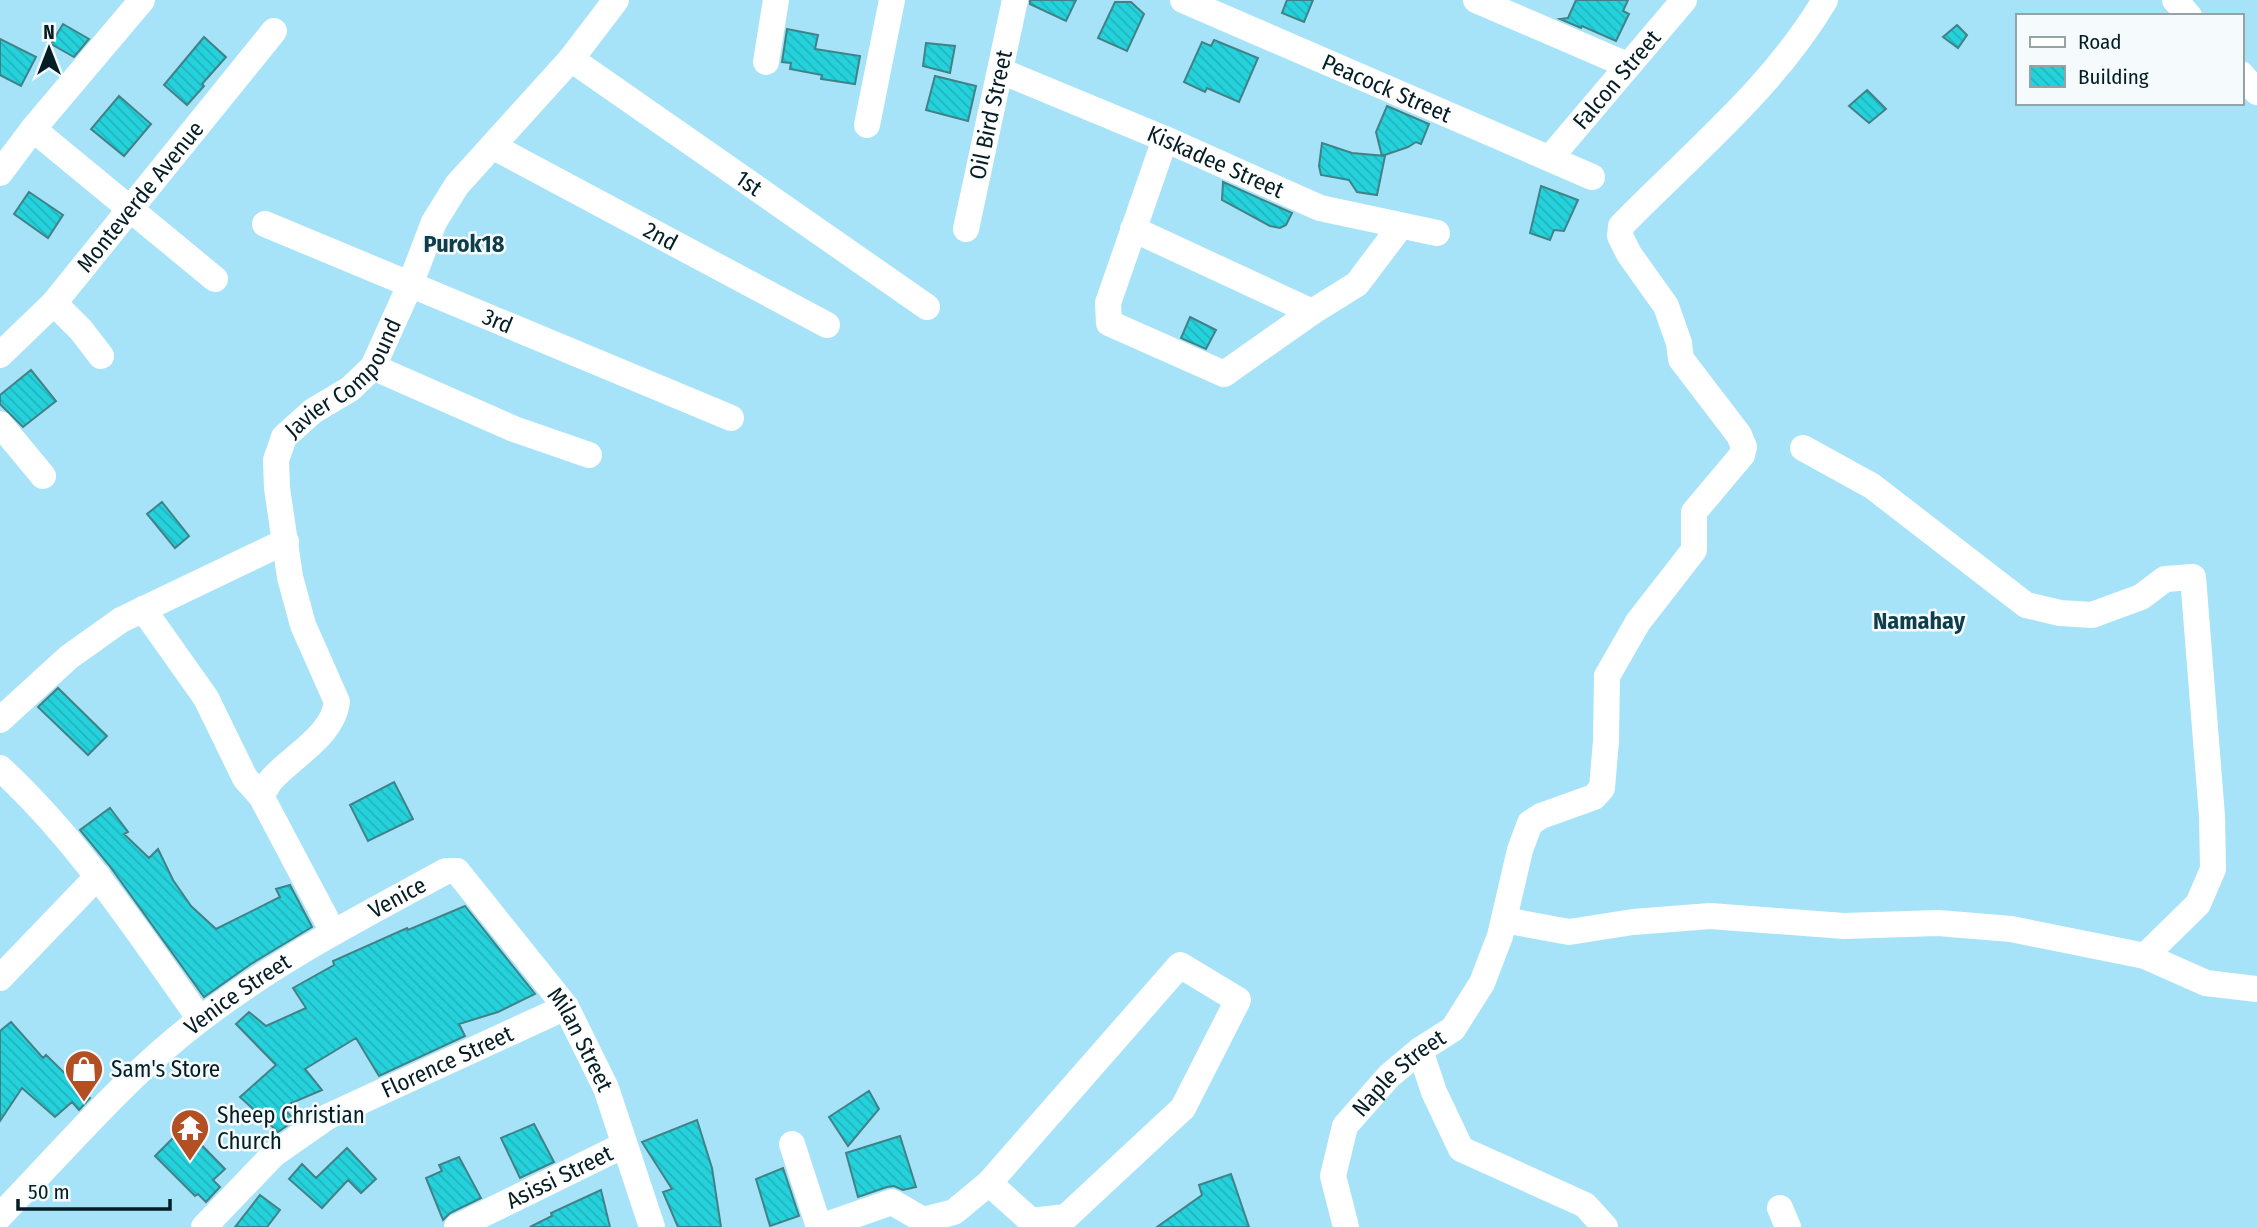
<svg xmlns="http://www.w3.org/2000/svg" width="2257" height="1227" font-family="'Fira Sans Condensed',sans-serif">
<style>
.building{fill:url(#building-back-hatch);stroke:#418287;stroke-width:2}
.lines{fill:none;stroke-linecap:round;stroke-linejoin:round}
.minor{stroke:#fff;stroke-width:26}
.labels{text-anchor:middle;stroke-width:5;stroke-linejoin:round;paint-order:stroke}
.street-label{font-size:23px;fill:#051e25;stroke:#f5fbfd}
.poi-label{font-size:23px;fill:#051e25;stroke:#f5fbfd;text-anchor:start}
.neighbourhood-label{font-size:24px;font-weight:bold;fill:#0f3d4b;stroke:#f5fbfd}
</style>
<defs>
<pattern id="building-back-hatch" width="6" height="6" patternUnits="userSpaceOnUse" patternTransform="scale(1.75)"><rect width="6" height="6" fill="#25d2dc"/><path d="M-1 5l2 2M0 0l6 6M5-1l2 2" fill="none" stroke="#20b4bd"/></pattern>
</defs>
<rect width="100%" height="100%" fill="#a7e3f8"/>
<path class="building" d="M 1030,0 L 1076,0 L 1066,21 L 1030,4 Z
M 1287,0 L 1313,0 L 1304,22 L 1282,13 Z
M 1576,0 L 1628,0 L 1623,11 L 1629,14 L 1616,41 L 1582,26 L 1581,28 L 1560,19 L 1568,18 Z
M 1115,2 L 1131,2 L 1144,14 L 1127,51 L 1098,38 Z
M 63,24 L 89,39 L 74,57 L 51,44 Z
M 1957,25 L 1967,35 L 1958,48 L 1943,37 Z
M 787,29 L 818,35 L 815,49 L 860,56 L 855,84 L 821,79 L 822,75 L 790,69 L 791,63 L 782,62 Z
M 204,37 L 226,57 L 202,84 L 204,86 L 187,105 L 164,85 Z
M 0,39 L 36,57 L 21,86 L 0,75 Z
M 1214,40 L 1258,58 L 1239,102 L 1207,88 L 1205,92 L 1184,82 L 1202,42 L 1211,46 Z
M 926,43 L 955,46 L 950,73 L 923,66 Z
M 935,76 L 976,86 L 968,121 L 926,110 Z
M 1867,90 L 1886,109 L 1869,123 L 1849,106 Z
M 119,96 L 151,124 L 124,156 L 91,129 Z
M 1387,106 L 1429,124 L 1421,144 L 1416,142 L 1408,147 L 1382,156 L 1376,132 Z
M 1322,143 L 1352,153 L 1385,156 L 1377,195 L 1357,192 L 1349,180 L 1321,175 L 1319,166 Z
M 1223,182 L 1292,213 L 1286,225 L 1280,228 L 1270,226 L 1222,200 Z
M 1541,186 L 1578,200 L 1564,231 L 1554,230 L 1550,240 L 1530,233 Z
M 29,192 L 63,215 L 48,238 L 14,214 Z
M 1190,317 L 1216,330 L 1206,349 L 1181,338 Z
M 31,370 L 56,401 L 23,427 L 0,404 L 0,395 Z
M 162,502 L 189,536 L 175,548 L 147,514 Z
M 58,688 L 107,736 L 88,755 L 38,707 Z
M 394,782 L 413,819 L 368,841 L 350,805 Z
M 110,808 L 128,832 L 124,834 L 149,858 L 158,849 L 173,880 L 191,906 L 216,929 L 280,897 L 276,889 L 290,885 L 312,927 L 251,964 L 204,997 L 109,865 L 80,830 Z
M 465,906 L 535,994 L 498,1012 L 459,1024 L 465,1036 L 379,1076 L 356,1038 L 305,1069 L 322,1090 L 282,1107 L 295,1120 L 278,1132 L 240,1097 L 276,1065 L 236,1024 L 249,1012 L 266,1026 L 306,1008 L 293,988 L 334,965 L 333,961 L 407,928 L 408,930 Z
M 11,1022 L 43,1058 L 46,1055 L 90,1098 L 79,1110 L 72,1102 L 55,1117 L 22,1088 L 0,1121 L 0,1031 Z
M 869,1091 L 879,1109 L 848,1146 L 829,1117 Z
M 697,1120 L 712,1168 L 721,1227 L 678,1227 L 663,1192 L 672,1189 L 642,1142 Z
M 534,1124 L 554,1162 L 520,1178 L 501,1138 Z
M 184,1127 L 225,1169 L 213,1180 L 220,1187 L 206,1202 L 198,1194 L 195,1196 L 155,1156 Z
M 900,1136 L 916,1187 L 903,1190 L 894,1186 L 887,1187 L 858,1197 L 846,1153 Z
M 347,1148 L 376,1179 L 361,1193 L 348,1180 L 322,1208 L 289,1179 L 302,1164 L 316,1178 Z
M 459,1157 L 481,1198 L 450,1213 L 443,1220 L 426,1178 L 442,1171 L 439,1165 Z
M 783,1168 L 799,1216 L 770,1226 L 756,1179 Z
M 1231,1174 L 1249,1227 L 1157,1227 L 1202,1195 L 1199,1185 Z
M 601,1190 L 610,1227 L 530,1227 L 552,1216 L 551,1213 Z
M 260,1195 L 280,1210 L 267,1227 L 235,1227 Z"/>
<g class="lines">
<g class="minor">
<path id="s1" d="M 1183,0 L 1592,177"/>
<path d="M 1476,0 L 1627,65"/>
<path d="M 2175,0 L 2189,16"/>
<path id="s2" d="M 571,59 L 927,307"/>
<path d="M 766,62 L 776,0"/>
<path id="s3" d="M 1001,71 L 1165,139 L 1320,208 L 1437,233"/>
<path d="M 2241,74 L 2257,92"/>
<path d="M 867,125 L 892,0"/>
<path d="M 33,129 L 215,279"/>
<path d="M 1165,139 L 1108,303 L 1109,323 L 1224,374 L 1312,312 L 1357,284 L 1400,227"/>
<path id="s4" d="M 494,147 L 827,325"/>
<path id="s5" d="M 1550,158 L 1684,0"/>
<path d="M 0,173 L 33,129 L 142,0"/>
<path id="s6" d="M 265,224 L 731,418"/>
<path id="s7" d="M 966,229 L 1015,0"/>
<path d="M 1133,229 L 1312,312"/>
<path d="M 54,303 L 81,330 L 101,356"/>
<path id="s8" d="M 0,355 L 54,303 L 274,31"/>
<path d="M 373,367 L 514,429 L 589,455"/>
<path d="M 0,424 L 43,476"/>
<path d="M 1803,448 L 1872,486 L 2026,605 L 2060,613 L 2092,615 L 2141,597 L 2165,579 L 2193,577 L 2212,816 L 2213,869 L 2198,904 L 2145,956"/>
<path d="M 143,609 L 206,698 L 245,778 L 261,796 L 333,932"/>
<path d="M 0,720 L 69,657 L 121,620 L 286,541"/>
<path d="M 0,768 C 79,841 138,932 200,1019"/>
<path id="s9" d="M 261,796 C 265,790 268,783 273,778 C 294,755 333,735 337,702 L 303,625 L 290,577 L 277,488 L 276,460 L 284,437 L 313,411 L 350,389 L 373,367 L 410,285 L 434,222 L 457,185 L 571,59 L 616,0"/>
<path d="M 1504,920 L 1569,932 L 1633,922 L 1710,916 L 1844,926 L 1938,923 L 2011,929 L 2145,956 L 2206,983 L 2257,989"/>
<path d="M 0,978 L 98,876"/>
<path d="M 1420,1050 L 1434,1092 L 1461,1149 L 1585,1205 L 1605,1227"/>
<path d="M 792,1144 L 819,1227"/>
<path d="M 1780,1208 L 1788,1227"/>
<path id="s10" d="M 0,1216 C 64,1150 127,1075 201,1019 C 277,960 362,917 446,871 L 457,871 L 566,1007 L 606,1088 L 652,1227"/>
<path id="s11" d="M 204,1227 L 274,1154 L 327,1117 L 566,1007"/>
<path id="s12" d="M 457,1227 L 624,1145"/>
<path d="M 820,1227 L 892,1202 L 923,1220 L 954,1212 L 989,1183 L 1180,965 L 1238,1000 L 1183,1108 L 1066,1217 L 1031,1221 L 989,1183"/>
<path id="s13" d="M 1346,1227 L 1333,1176 L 1345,1126 L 1389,1076 L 1420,1050 L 1453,1029 L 1482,983 L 1500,936 L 1520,850 L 1530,823 L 1541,816 L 1594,797 L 1602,788 L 1606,741 L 1607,676 L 1638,622 L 1694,550 L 1694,512 L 1742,455 L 1744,447 L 1739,435 L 1681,359 L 1679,343 L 1666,306 L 1629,254 L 1620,236 L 1621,226 C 1693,152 1772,89 1825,0"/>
</g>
</g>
<defs>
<g id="shop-pin" transform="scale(2.0125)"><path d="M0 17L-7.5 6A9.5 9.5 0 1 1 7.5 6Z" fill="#b44e23" stroke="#f5fbfd"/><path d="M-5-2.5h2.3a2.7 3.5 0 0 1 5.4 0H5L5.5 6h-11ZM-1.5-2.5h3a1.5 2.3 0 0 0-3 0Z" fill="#fff"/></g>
<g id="temple-pin" transform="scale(2.0125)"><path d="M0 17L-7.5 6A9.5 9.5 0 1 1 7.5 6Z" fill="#b44e23" stroke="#f5fbfd"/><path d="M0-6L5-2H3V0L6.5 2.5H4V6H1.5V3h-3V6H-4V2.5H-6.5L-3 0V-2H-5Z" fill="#fff"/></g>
</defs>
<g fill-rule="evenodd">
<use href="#shop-pin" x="84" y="1069"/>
<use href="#temple-pin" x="190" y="1128"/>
</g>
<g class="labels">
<g class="street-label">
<text dy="8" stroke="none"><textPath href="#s5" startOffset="103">Falcon Street</textPath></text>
<text dy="8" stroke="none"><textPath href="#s1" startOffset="222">Peacock Street</textPath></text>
<text dy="8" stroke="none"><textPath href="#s7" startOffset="117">Oil Bird Street</textPath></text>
<text dy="8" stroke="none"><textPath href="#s3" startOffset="233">Kiskadee Street</textPath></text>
<text dy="8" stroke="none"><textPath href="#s2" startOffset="217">1st</textPath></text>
<text dy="8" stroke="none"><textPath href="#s8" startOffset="212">Monteverde Avenue</textPath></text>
<text dy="8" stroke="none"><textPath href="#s4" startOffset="189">2nd</textPath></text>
<text dy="8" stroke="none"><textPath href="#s6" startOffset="252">3rd</textPath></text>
<text dy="8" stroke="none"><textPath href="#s9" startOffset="485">Javier Compound</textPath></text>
<text dy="8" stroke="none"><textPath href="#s10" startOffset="513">Venice</textPath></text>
<text dy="8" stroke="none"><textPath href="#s10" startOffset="326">Venice Street</textPath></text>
<text dy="8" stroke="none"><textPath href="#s10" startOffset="789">Milan Street</textPath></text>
<text dy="8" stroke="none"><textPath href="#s11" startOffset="298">Florence Street</textPath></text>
<text dy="8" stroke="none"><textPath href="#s13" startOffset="180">Naple Street</textPath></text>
<text dy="8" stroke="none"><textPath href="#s12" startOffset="114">Asissi Street</textPath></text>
</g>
<g class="poi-label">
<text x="111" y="1077">Sam's Store</text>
<text x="217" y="1123">Sheep Christian<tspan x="217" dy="26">Church</tspan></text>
</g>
<g class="neighbourhood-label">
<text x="464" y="252">Purok18</text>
<text x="1919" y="629">Namahay</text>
</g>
</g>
<rect x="2016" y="14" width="228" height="91" fill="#f5fbfd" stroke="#95a3a7" stroke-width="2"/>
<rect x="2030" y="37" width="35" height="10" fill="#ffffff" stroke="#95a3a7" stroke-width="2"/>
<text x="2078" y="49" font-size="21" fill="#051e25">Road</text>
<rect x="2030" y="66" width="35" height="21" fill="url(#building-back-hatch)" stroke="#95a3a7" stroke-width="2"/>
<text x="2078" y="84" font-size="21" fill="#051e25">Building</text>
<g transform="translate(49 49)" stroke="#f5fbfd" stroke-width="5" paint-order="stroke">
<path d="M0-5L12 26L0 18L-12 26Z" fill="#051e25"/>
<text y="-10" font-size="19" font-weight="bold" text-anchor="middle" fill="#051e25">N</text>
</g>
<path d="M18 1199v10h152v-10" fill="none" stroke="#051e25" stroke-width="3.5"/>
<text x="28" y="1199" font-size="21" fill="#051e25" stroke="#f5fbfd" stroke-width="5" paint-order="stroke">50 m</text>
</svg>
